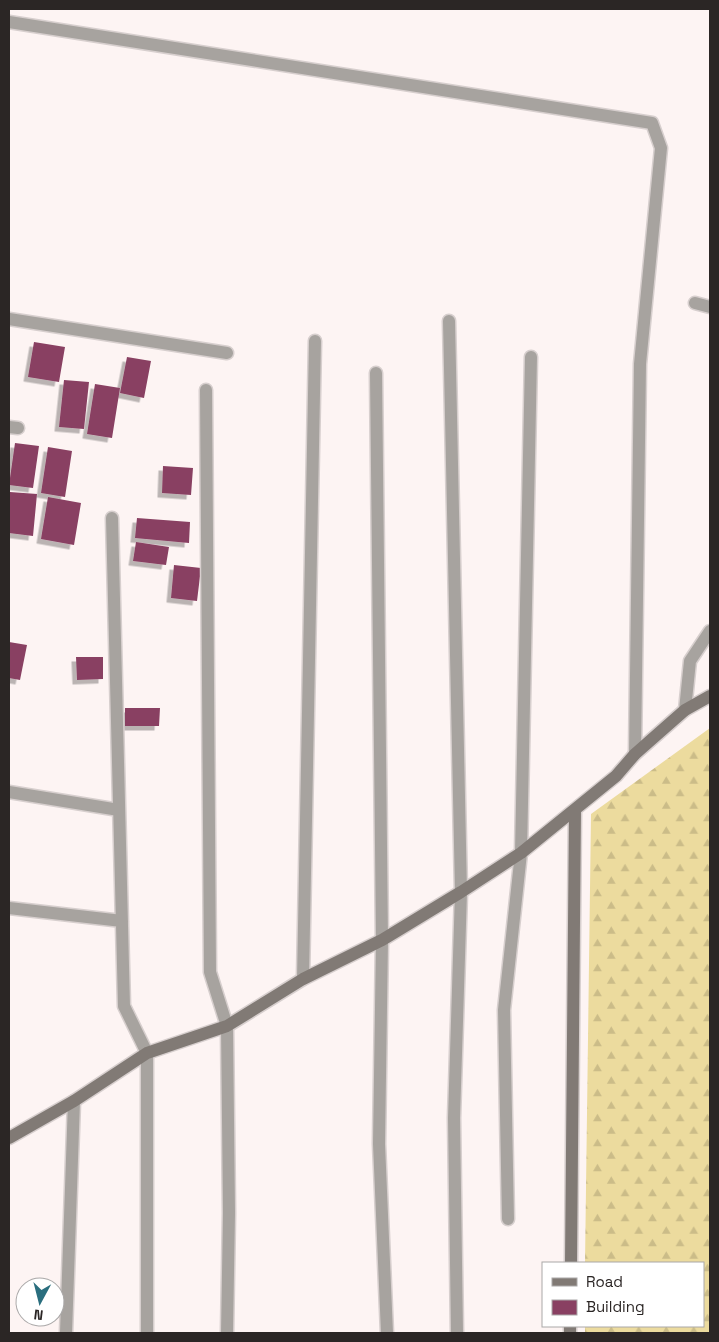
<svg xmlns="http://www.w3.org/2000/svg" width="719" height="1342" font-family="'Space Grotesk',sans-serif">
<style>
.forest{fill:url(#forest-firs)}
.building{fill:#894062;filter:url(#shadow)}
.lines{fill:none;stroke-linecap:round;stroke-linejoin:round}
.street-casing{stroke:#d7cfce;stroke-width:15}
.secondary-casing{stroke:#d7cfce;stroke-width:15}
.street{stroke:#a7a39f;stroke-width:12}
.secondary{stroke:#817a75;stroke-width:12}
</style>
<defs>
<pattern id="forest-firs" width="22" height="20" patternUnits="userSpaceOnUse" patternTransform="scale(1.25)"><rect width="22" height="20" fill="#ecdb9e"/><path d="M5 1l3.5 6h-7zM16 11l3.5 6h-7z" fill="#cbbc88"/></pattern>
<filter id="shadow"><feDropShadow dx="-4.5" dy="4.5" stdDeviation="0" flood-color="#0004"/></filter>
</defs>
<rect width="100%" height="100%" fill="#fdf4f3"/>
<path class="forest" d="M 710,728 L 710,1333 L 585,1333 L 585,1326 L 703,1326 L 703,1263 L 585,1263 L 591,814 Z"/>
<path class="building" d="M 34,342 L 65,347 L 59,382 L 28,377 Z
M 127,357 L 151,361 L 144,398 L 120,393 Z
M 64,380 L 89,382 L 84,429 L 59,427 Z
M 95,384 L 120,388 L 112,438 L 87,434 Z
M 15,443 L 39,446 L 33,488 L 9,485 Z
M 48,447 L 72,451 L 65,497 L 41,493 Z
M 163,466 L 193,468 L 191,495 L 162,493 Z
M 10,492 L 37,494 L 33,536 L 9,533 Z
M 48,497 L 81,503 L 74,545 L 41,539 Z
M 137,518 L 190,522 L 189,543 L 135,538 Z
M 136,542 L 169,547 L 166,565 L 133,561 Z
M 174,565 L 201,568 L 197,601 L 171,598 Z
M 9,642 L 27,645 L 20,680 L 9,678 Z
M 76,657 L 103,657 L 103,679 L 77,680 Z
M 125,708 L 160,708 L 159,726 L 125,726 Z"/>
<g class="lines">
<g class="street-casing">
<path id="street" d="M 9,22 L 652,123 L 661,148 L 640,364 L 635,754
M 695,303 L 710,307
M 9,319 L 227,353
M 449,321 L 461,892 L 454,1118 L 457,1333
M 376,373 L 382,940 L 379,1144 L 387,1333
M 206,390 L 210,972 L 227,1026 L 229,1213 L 227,1333
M 9,427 L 18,428
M 112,518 L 124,1006 L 147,1053 L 147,1333
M 685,710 L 690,661 L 710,631
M 9,792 L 119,810
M 9,908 L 122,921
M 303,979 L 315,341
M 508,1219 L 504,1010 L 521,853 L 531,357
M 66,1333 L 74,1101"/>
</g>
<g class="secondary-casing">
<path id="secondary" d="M 9,1138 L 74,1101 L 147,1053 L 227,1026 L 303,979 L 382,940 L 461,892 L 521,853 L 616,776 L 635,754 L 685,710 L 710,696
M 571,1263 L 575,810
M 570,1333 L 570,1326"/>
</g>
<use href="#street" class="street"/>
<use href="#secondary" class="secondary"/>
</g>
<rect width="719" height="1342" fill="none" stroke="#2b2625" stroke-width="20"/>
<rect x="542" y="1262" width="162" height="65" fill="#ffffff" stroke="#aaa8a8"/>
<rect x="552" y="1278" width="25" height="8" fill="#817a75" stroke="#aaa8a8"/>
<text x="586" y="1287" font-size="15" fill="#2b2625">Road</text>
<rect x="552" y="1300" width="25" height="15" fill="#894062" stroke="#aaa8a8"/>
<text x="586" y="1312" font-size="15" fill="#2b2625">Building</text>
<g transform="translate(40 1302) rotate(187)"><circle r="24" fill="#ffffff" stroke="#aaa8a8"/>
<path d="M0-4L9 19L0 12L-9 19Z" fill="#2a6e7e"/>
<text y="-8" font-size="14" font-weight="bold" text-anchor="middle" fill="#2b2625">N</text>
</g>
</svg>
